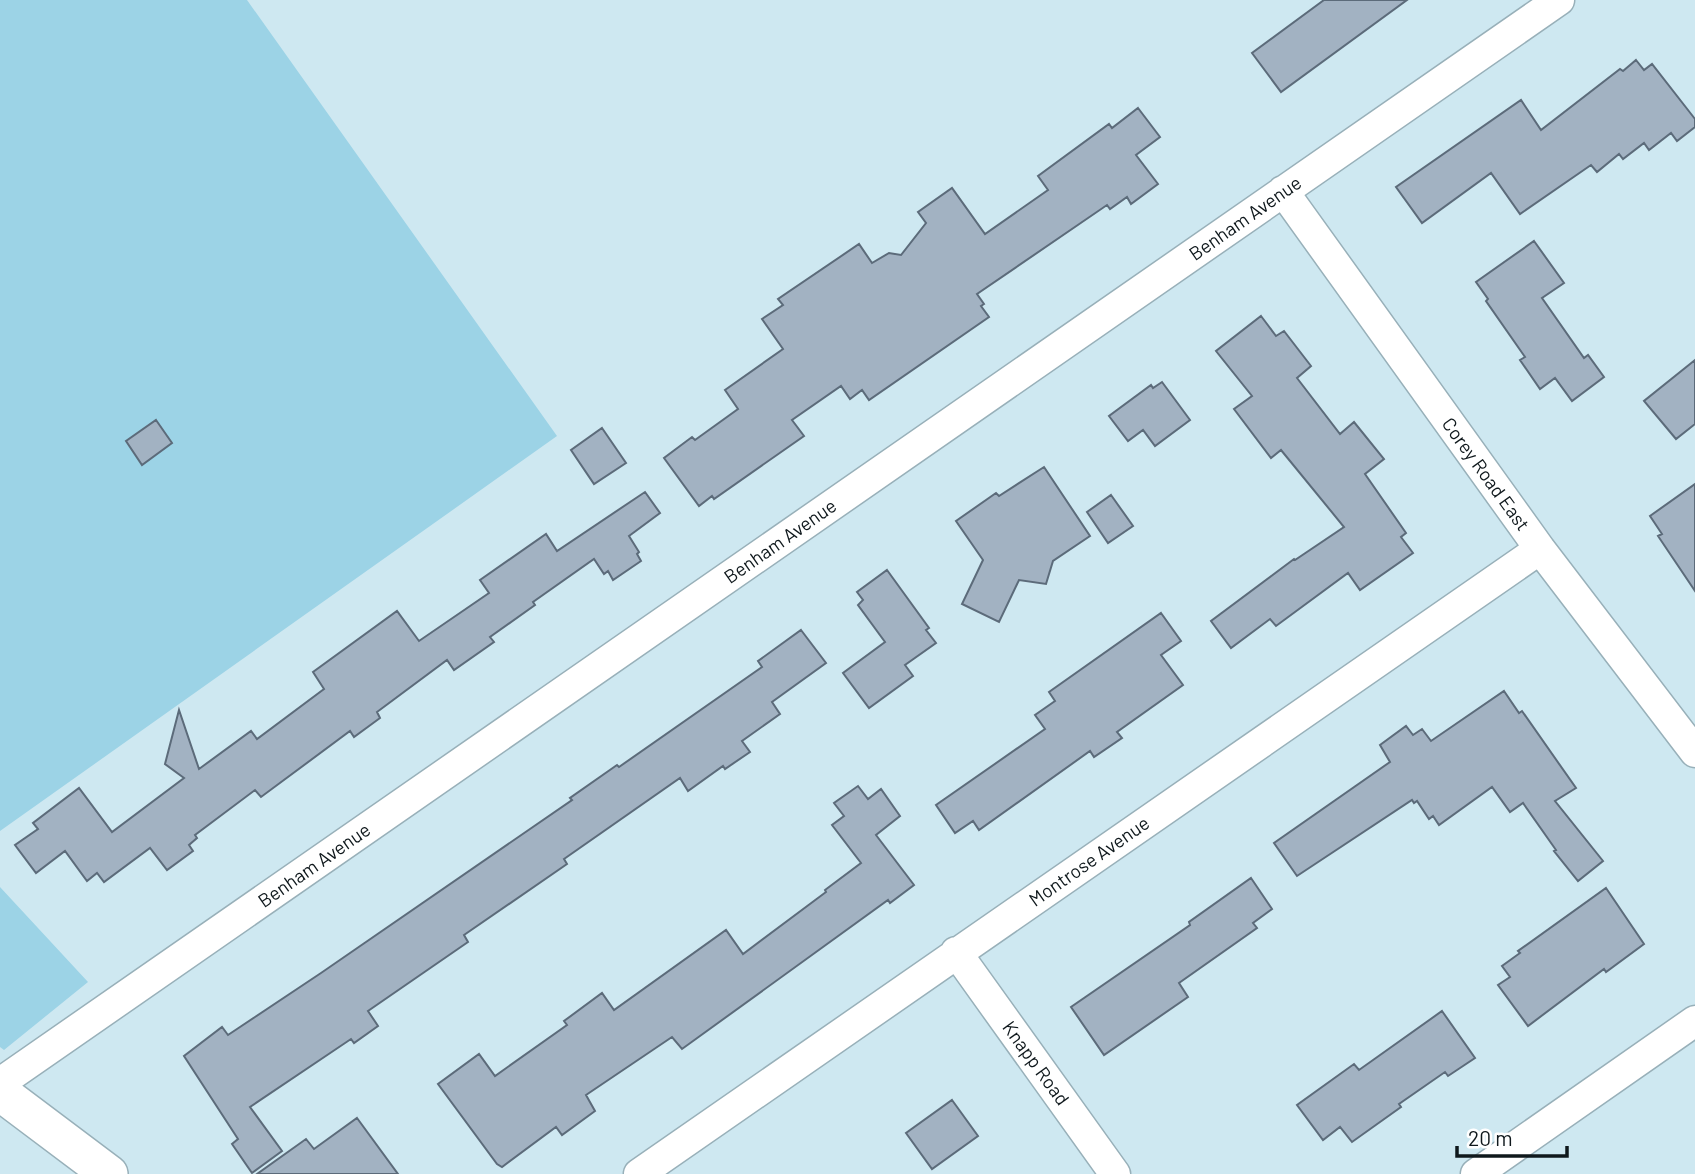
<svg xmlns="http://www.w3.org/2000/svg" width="1695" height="1174" font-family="Barlow,sans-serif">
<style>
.green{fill:#9cd3e6}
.building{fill:#a2b2c2;stroke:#5c6b7a;stroke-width:2}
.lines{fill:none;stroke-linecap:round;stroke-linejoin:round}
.minor-casing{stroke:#98b0b9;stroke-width:33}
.tertiary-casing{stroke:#98b0b9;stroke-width:40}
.minor{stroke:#fff;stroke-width:30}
.tertiary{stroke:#fff;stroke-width:37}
.labels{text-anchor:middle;stroke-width:6;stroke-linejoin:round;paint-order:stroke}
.street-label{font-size:19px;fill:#0f181c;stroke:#fff}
</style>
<rect width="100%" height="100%" fill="#cee8f1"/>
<path class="green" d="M 0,0 L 247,0 L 557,436 L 0,831 Z
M 0,887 L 88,982 L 4,1050 L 0,1047 Z"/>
<path class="building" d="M 1324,0 L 1407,0 L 1281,92 L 1252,53 Z
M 1636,60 L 1644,70 L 1652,64 L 1695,119 L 1695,127 L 1677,141 L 1671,133 L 1649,150 L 1644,143 L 1623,159 L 1619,154 L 1597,172 L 1591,165 L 1520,214 L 1491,173 L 1422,223 L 1396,187 L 1521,100 L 1541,130 L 1620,69 L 1623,71 Z
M 1138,108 L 1160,137 L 1136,155 L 1158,184 L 1131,204 L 1127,197 L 1110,209 L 1107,205 L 977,294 L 984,304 L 981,306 L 989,317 L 869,400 L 862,390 L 850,399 L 841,386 L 792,420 L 804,436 L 714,499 L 712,496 L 699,506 L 664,458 L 692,437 L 695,440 L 738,409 L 725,390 L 783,349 L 762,319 L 783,305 L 778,299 L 859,244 L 872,263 L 889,253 L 901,255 L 926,223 L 918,212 L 952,188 L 985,234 L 1048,190 L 1038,176 L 1109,124 L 1112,128 Z
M 1534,241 L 1564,283 L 1542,298 L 1584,358 L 1588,355 L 1604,377 L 1572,401 L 1555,378 L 1540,389 L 1520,360 L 1525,357 L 1486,301 L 1488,299 L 1476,282 Z
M 1261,316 L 1276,336 L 1284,331 L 1311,366 L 1297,378 L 1340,434 L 1354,422 L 1384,459 L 1365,474 L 1406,533 L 1401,537 L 1413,553 L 1360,590 L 1348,573 L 1276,626 L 1270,619 L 1231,648 L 1211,621 L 1294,559 L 1295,560 L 1344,527 L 1281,450 L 1271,458 L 1234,409 L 1252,396 L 1216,351 Z
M 1695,360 L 1695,424 L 1676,439 L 1644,401 Z
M 1162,382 L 1190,420 L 1155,446 L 1143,430 L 1128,441 L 1109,416 L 1151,385 L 1153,388 Z
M 156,420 L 172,443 L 142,465 L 126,441 Z
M 602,428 L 626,463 L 594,484 L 571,450 Z
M 1044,467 L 1090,536 L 1053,561 L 1046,584 L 1019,580 L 999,622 L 962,604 L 983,560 L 956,521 L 996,493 L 999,496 Z
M 1695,484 L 1695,591 L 1658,536 L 1662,534 L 1650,516 Z
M 645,492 L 660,513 L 629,536 L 639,552 L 637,554 L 641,561 L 613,580 L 608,571 L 604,574 L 594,559 L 533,602 L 535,605 L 490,637 L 494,642 L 454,670 L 447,660 L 377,712 L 380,718 L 354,737 L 350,731 L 261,797 L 255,790 L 195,835 L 197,838 L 189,845 L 193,851 L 167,870 L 150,848 L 104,882 L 97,873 L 87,881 L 65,851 L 36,873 L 15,845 L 38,829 L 33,823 L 79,788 L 112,832 L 184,778 L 165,764 L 179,710 L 199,769 L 251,731 L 257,739 L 324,689 L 313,672 L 397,611 L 419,641 L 489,593 L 480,580 L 546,534 L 557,551 Z
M 1111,495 L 1133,526 L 1108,543 L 1087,512 Z
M 887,570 L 929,628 L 926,630 L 936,643 L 905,665 L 913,676 L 869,708 L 843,673 L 885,642 L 858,605 L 863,600 L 857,592 Z
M 1161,613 L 1181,641 L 1161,655 L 1183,685 L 1117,732 L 1122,738 L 1094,757 L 1090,751 L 979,830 L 973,821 L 955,833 L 936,805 L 1045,729 L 1035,715 L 1055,701 L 1049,692 Z
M 801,630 L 826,663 L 772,702 L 780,714 L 742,741 L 750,752 L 725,769 L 723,766 L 688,791 L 680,778 L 564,859 L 567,864 L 464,935 L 468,942 L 368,1011 L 378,1026 L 354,1043 L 351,1039 L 250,1107 L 282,1151 L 252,1173 L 232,1144 L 238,1139 L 184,1056 L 222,1027 L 228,1035 L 321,973 L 572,800 L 570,798 L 617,765 L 619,767 L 762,667 L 758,661 Z
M 1504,691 L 1519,713 L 1522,711 L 1576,788 L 1555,801 L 1603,861 L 1578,881 L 1554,851 L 1556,850 L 1523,803 L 1510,812 L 1492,787 L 1439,825 L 1433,816 L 1429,819 L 1417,801 L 1414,803 L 1412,800 L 1297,876 L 1274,843 L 1390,762 L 1380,745 L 1406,726 L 1413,735 L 1422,729 L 1431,741 Z
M 858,786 L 868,799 L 881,789 L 900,816 L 876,835 L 914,885 L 890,903 L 888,900 L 682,1049 L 672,1037 L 586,1095 L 595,1111 L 562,1135 L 556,1127 L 502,1167 L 497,1164 L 438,1084 L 479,1054 L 495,1076 L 567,1025 L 564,1021 L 602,993 L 614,1010 L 726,930 L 743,954 L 826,892 L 825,890 L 861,863 L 832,825 L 844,816 L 834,803 Z
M 1251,878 L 1272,909 L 1253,923 L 1257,928 L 1179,983 L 1188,997 L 1104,1055 L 1071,1007 L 1190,925 L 1189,922 Z
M 1606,888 L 1644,944 L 1606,972 L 1604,969 L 1528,1026 L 1498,985 L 1510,977 L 1502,966 L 1520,953 L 1518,951 Z
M 1442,1011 L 1475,1058 L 1448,1076 L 1445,1072 L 1399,1104 L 1401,1107 L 1352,1142 L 1340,1127 L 1323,1140 L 1297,1105 L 1354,1064 L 1359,1070 Z
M 952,1100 L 978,1136 L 932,1169 L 906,1133 Z
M 357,1118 L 398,1174 L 257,1174 L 306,1139 L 314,1149 Z"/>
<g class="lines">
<g class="minor-casing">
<path id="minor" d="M 1283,191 L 1540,549 L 1695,752
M 956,952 L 1115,1174
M 0,1083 L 1559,0
M 639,1174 L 1540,549
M 1476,1174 L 1695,1021"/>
</g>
<g class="tertiary-casing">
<path id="tertiary" d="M 0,1092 L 109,1174"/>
</g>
<use href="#minor" class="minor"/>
<use href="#tertiary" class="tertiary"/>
</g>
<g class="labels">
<g class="street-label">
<text transform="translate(1245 218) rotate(-35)" y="7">Benham Avenue</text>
<text transform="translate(1486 474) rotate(54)" y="7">Corey Road East</text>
<text transform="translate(780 541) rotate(-35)" y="7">Benham Avenue</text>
<text transform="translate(1089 861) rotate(-35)" y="7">Montrose Avenue</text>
<text transform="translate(314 865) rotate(-35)" y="7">Benham Avenue</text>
<text transform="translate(1036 1063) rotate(54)" y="7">Knapp Road</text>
</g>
</g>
<path d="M1457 1146v10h110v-10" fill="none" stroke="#0f181c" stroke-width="3.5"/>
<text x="1468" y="1146" font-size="21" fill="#0f181c" stroke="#ffffff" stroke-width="5" paint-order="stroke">20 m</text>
</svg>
